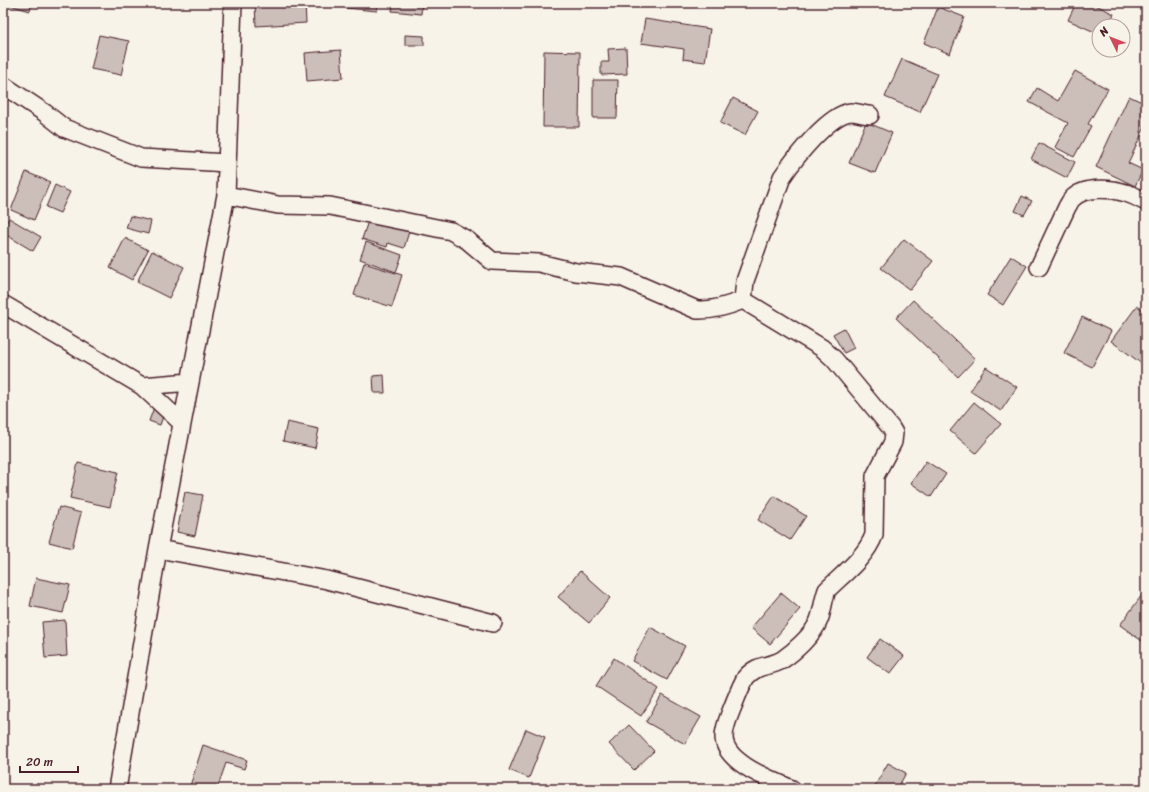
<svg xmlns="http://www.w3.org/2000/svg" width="1149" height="792" font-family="Sriracha,sans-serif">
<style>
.building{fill:#ccbfb9;stroke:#4a1f2b}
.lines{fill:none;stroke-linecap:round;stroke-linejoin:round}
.minor-casing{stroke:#4a1f2b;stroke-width:20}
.minor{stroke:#f7f3e8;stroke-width:17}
</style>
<rect width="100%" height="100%" fill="#f7f3e8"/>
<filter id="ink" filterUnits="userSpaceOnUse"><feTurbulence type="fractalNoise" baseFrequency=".025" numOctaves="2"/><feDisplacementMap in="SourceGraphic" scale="8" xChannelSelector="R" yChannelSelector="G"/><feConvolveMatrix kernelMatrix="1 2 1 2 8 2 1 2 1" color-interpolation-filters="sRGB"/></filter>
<g filter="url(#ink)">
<path class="building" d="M 3,3 L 32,3 L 30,11 Z
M 255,3 L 305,3 L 306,23 L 256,26 Z
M 345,3 L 378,3 L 377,11 L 345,8 Z
M 393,3 L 422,3 L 421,14 L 392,11 Z
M 1076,3 L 1092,3 L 1114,14 L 1108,26 L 1099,26 L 1099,34 L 1068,20 Z
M 938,7 L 964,17 L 950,54 L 924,43 Z
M 645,19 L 710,29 L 705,62 L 683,59 L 684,49 L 641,43 Z
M 99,35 L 129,41 L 121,75 L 91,69 Z
M 405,35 L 424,36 L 424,45 L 405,45 Z
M 626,48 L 627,74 L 601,75 L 601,62 L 609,62 L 608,49 Z
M 341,50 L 343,78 L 307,81 L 305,53 Z
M 544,51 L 580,52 L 579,127 L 543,127 Z
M 902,59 L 937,74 L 920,112 L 885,97 Z
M 1075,71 L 1108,89 L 1088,124 L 1091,126 L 1074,157 L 1055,147 L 1068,123 L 1029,102 L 1037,88 L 1058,101 Z
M 593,80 L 618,80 L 617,118 L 593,118 Z
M 1129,96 L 1146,104 L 1146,125 L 1128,163 L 1143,170 L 1135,186 L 1096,167 Z
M 733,98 L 758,111 L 745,135 L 720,123 Z
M 866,122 L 892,133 L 875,173 L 849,163 Z
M 1039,143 L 1075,162 L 1067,178 L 1031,159 Z
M 26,172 L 50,182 L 34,220 L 11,210 Z
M 55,185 L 70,192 L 60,213 L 46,207 Z
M 1022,196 L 1032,201 L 1024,215 L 1015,211 Z
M 371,212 L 411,225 L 404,248 L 388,243 L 387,247 L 362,239 Z
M 130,216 L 151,221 L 148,234 L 126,228 Z
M 9,218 L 41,237 L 33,251 L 3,233 L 3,229 Z
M 125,238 L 148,250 L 132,280 L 110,268 Z
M 904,239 L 933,261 L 910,290 L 881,268 Z
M 366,242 L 402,255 L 396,272 L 360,259 Z
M 152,251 L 184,267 L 169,298 L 137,282 Z
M 1011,256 L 1027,266 L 1003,305 L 987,295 Z
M 364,263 L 402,275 L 392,307 L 354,295 Z
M 913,300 L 975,359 L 958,377 L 896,318 Z
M 1137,306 L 1146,312 L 1146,367 L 1111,341 Z
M 1082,317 L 1111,331 L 1092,367 L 1064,353 Z
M 844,328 L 854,348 L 844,353 L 833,334 Z
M 986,367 L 1017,387 L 1001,411 L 970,391 Z
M 384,375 L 385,393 L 374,393 L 373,376 Z
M 157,399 L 168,402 L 160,425 L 149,421 Z
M 974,402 L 1001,424 L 976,453 L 950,431 Z
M 287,422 L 319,429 L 315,448 L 283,441 Z
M 926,461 L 946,474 L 931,497 L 911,483 Z
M 78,463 L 118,472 L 110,507 L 70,498 Z
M 185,492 L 203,495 L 195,536 L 177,532 Z
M 774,496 L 806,516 L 790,540 L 758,520 Z
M 59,507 L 81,513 L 72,548 L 49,542 Z
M 580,571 L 610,598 L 589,623 L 558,597 Z
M 36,578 L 70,585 L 63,613 L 30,606 Z
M 781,593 L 800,609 L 770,644 L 751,628 Z
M 1142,595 L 1146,598 L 1146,644 L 1120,625 Z
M 65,620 L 67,656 L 45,658 L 42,622 Z
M 650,627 L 685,646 L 667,680 L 632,661 Z
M 880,639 L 904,656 L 890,674 L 867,657 Z
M 614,658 L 659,689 L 641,716 L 596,686 Z
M 662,695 L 701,717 L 685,744 L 646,722 Z
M 629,725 L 654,751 L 634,770 L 609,744 Z
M 526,729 L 545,737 L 529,778 L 509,770 Z
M 203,745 L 247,760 L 244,769 L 226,763 L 217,789 L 198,789 L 190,786 Z
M 888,763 L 906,773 L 897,789 L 873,789 Z"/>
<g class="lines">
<g class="minor-casing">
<path id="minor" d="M 3,85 L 45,113 L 64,128 L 141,158 L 227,163
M 226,195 L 278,205 L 330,206 L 451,231 L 467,240 L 492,261 L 539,263 L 576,272 L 621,277 L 697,310 C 713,311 728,306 743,300 L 822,348 L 834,359 L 891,428 L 894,433 L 893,442 L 875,476 L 874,535 C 866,557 843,574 827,590 C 823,600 823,610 819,620 C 814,634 794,652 782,660 C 768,668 759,663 746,677 C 740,687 736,699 731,711 C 728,719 724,728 724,737 C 724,763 772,780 792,789
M 1039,267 L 1067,207 C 1069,204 1070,201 1072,199 C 1084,186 1111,188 1126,193 C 1133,195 1140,199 1146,202
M 743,300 L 745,281 L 782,177 C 794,159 829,114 851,112 C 857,112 864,115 870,115
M 3,304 L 142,386 L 182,423
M 142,386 L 190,382
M 158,549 L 327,580 L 493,623
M 117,789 L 158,549 L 226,195 L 233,3"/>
</g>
<use href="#minor" class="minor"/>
</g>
</g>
<rect width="1149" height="792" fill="none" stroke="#f7f3e8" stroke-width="16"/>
<rect x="8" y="8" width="1133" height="776" fill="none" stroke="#4a1f2b" stroke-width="1.5" filter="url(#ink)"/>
<g transform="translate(1111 38) rotate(313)"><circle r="19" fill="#f7f3e8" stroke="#b29e9c"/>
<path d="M0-3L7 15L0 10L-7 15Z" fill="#d1495b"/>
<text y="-6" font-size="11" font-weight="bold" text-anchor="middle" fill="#4a1f2b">N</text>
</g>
<path d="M20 766v6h58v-6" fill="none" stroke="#4a1f2b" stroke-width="2"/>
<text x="26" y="766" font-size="12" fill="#4a1f2b" stroke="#f7f3e8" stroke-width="3" paint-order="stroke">20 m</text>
</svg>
